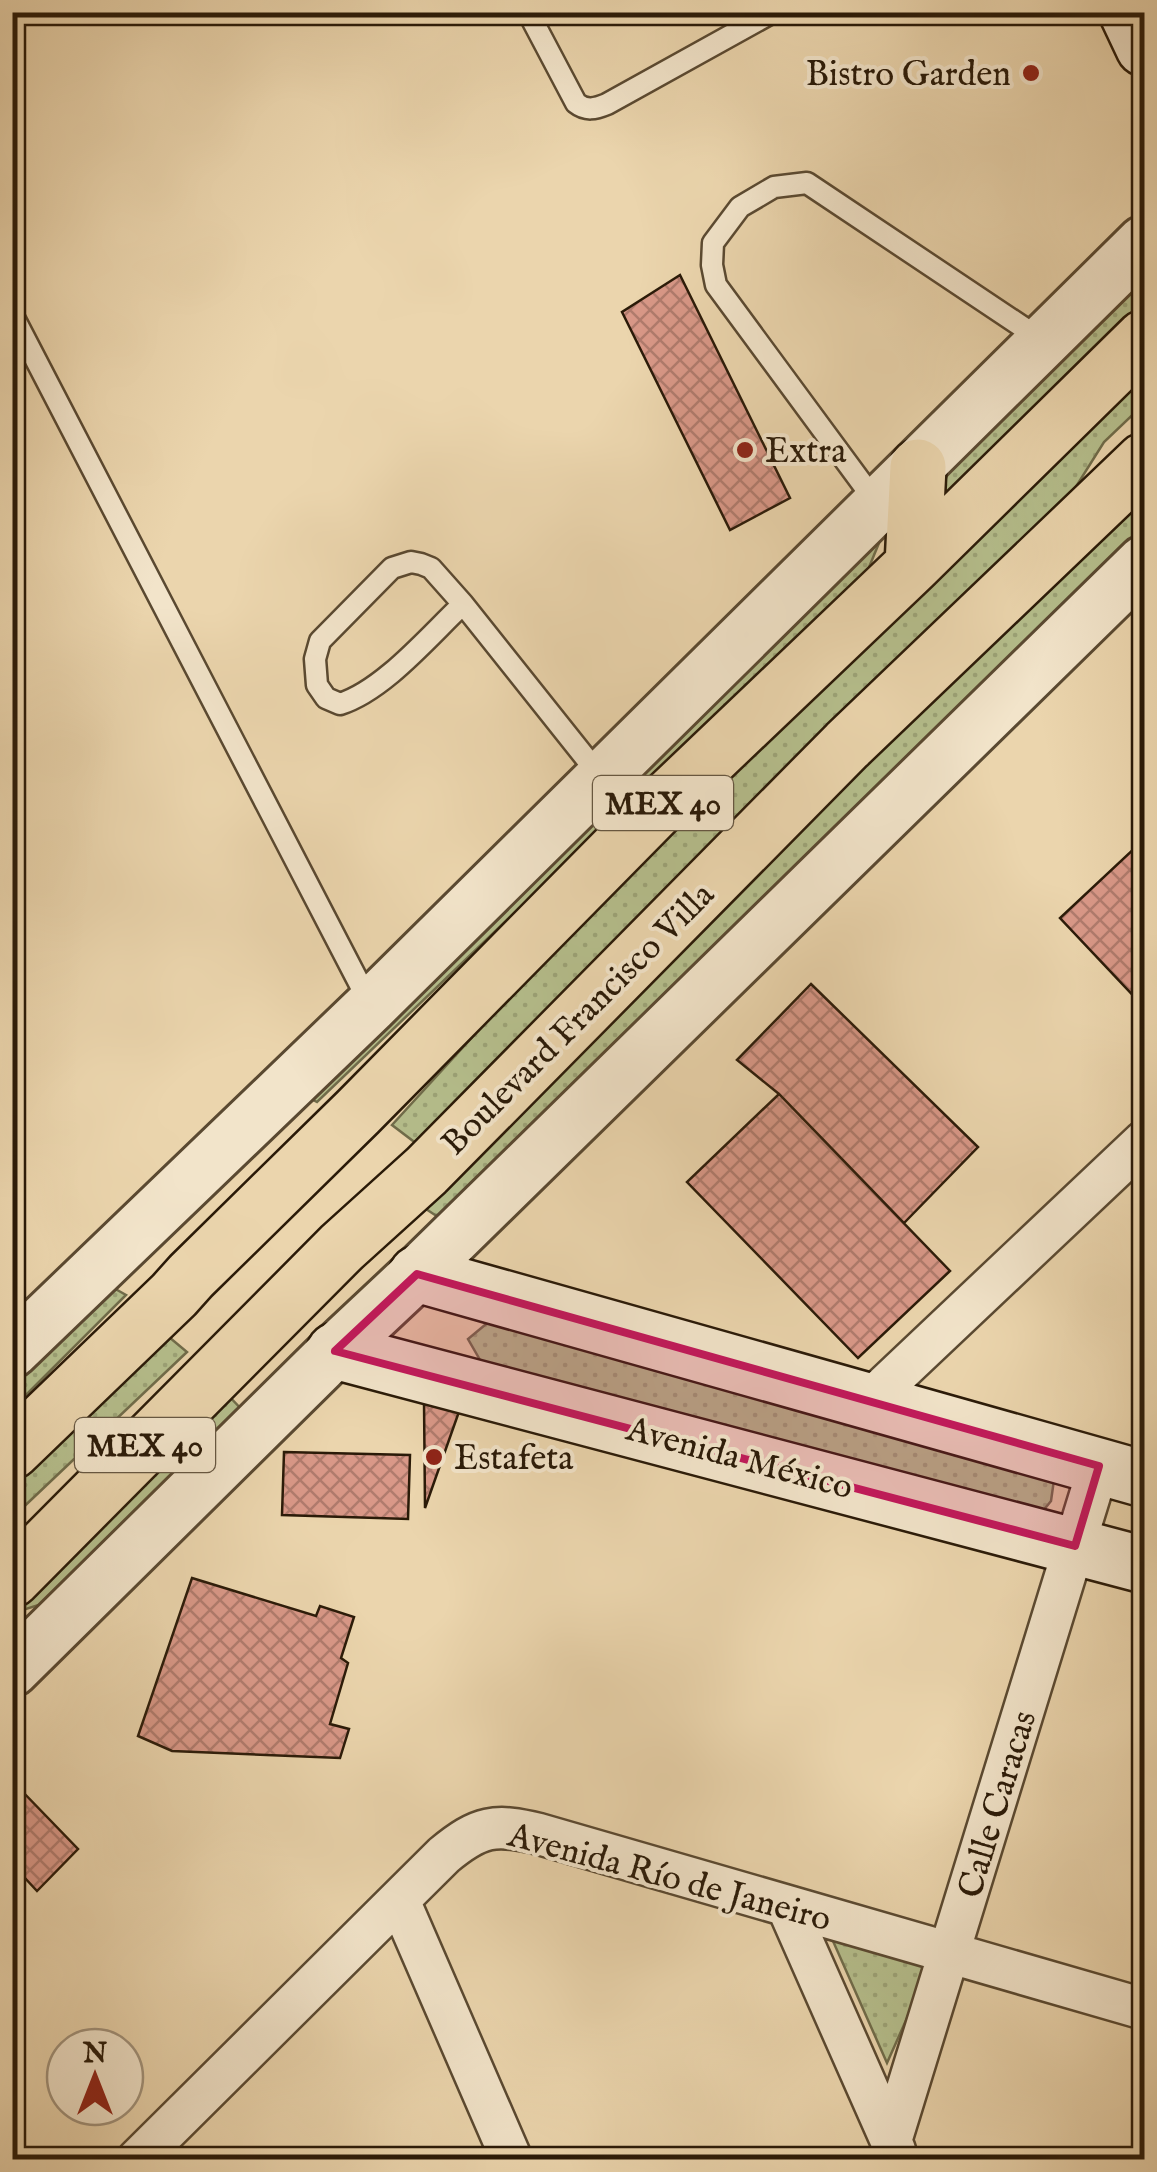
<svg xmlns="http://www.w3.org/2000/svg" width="1157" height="2172" font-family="'IM FELL English',serif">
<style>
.grass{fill:url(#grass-dots);stroke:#706c4a;stroke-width:2.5}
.building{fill:url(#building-cross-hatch);stroke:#2a1a08;stroke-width:2.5}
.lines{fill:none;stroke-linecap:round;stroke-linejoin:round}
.service-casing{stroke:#5a4931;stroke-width:25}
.minor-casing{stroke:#5a4931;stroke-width:45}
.tertiary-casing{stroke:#5a4931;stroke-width:58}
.secondary-casing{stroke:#2a1a08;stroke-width:60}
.primary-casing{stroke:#2a1a08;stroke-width:60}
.service{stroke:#f2e4ca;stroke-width:20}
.minor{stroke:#f2e4ca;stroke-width:40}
.tertiary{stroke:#f2e4ca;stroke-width:52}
.secondary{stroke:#f2e4ca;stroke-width:55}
.primary{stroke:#ebd5ad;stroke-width:55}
.marked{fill:#c2185b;fill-opacity:0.2;stroke:#c2185b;stroke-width:8;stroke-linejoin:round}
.poi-dot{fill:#8f2418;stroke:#f2e4ca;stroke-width:4}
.labels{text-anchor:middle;stroke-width:8;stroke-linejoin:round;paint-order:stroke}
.shield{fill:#f2e4ca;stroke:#665742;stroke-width:2.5}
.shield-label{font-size:32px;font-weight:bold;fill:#2a1a08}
.poi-label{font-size:35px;fill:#2a1a08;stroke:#f2e4ca;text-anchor:start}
.street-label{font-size:35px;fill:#2a1a08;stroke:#f2e4ca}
</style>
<defs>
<pattern id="grass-dots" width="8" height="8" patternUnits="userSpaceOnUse" patternTransform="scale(2.5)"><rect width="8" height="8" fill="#b5be8c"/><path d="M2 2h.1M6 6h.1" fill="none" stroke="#9ca377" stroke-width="1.8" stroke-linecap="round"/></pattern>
<pattern id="building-cross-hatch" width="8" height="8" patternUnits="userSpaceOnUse" patternTransform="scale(2.5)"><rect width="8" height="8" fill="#d99888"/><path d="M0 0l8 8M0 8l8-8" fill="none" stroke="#b07b6d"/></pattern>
</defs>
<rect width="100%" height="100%" fill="#ebd5ad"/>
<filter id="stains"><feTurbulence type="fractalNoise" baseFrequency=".002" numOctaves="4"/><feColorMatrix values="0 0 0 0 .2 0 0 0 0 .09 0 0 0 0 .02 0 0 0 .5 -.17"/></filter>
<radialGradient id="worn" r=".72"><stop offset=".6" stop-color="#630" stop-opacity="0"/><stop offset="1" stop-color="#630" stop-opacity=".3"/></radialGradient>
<path class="grass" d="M 1144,265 L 1144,303 L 932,514 L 955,455 Z
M 1144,373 L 1144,404 L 1104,442 L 1067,501 L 421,1147 L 392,1125 L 601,896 Z
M 1144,487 L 1144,527 L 441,1219 L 417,1203 Z
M 893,509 L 865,577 L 317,1102 L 300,1093 Z
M 96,1278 L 126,1295 L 13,1408 L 13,1363 Z
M 497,1315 L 1054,1480 L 1051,1501 L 1042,1512 L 487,1372 L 468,1339 Z
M 157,1327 L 187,1352 L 13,1517 L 13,1468 Z
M 226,1393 L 244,1412 L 42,1604 L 13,1613 L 13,1596 Z
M 825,1923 L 936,1953 L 887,2063 Z"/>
<path class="building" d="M 680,275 L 790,498 L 730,530 L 622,312 Z
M 1138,845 L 1144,852 L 1144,1007 L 1060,918 Z
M 811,984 L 978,1147 L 904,1223 L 779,1094 L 737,1060 Z
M 779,1094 L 950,1271 L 858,1358 L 687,1182 Z
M 424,1401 L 461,1406 L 425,1508 Z
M 284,1452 L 410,1455 L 408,1519 L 282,1515 Z
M 192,1578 L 316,1616 L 320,1606 L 354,1617 L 341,1658 L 348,1663 L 330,1724 L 349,1729 L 340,1758 L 172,1751 L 138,1736 Z
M 19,1788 L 78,1849 L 37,1891 L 12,1864 L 12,1794 Z"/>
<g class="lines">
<g class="service-casing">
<path id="service" d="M 528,12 L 576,103 C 586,111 595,109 607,104 L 773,12
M 12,314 L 370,1004
M 878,505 L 716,285 L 712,265 L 713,243 L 740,207 L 774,187 L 807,183 L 1042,340
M 463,604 C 429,636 384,690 340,704 L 326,698 L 317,685 L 315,659 L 320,641 L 392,568 L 411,562 L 421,564 L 431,568 L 463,604 L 600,776"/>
</g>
<g class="minor-casing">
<path id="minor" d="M 870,1400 L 1144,1141
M 399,1900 L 512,2160
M 787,1906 L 895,2150
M 891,2141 L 1099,1466
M 137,2160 L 444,1855 C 479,1826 495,1823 539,1834 L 1144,2009"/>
</g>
<g class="tertiary-casing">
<path id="tertiary" d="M 12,1351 L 371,1006 L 1144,242
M 12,1670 L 335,1351 L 417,1274 L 1144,562"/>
</g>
<g class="secondary-casing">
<path id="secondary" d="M 1127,12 L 1144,48
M 417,1274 L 1144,1479
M 335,1351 L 1144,1565"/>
</g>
<g class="primary-casing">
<path id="primary" d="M 913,565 L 918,467
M 12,1451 L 174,1295 L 191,1276 L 358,1112 L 656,810 L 913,565 L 1144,338
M 12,1579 L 342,1247 L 426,1171 L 847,745 L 1144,461"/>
</g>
<use href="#service" class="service"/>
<use href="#minor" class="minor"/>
<use href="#tertiary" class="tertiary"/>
<use href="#secondary" class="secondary"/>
<use href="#primary" class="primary"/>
</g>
<path class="marked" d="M 417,1274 L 1099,1466 L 1075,1546 L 335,1351 Z"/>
<g class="poi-dot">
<circle cx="1031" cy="73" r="10"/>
<circle cx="745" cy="450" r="10"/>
<circle cx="434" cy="1457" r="10"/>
</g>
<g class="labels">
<g class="shield">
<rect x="593" y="776" width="140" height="54" rx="8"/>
<rect x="75" y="1418" width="140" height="54" rx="8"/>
</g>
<g class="shield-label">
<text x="663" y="814">MEX 40</text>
<text x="145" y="1456">MEX 40</text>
</g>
<g class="poi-label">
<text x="1011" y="85" text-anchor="end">Bistro Garden</text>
<text x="765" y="462">Extra</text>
<text x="454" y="1469">Estafeta</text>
</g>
<g class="street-label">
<text transform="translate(577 1018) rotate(-45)" y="12">Boulevard Francisco Villa</text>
<text transform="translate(740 1457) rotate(15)" y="12">Avenida México</text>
<text transform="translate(996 1804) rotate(-73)" y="12">Calle Caracas</text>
<text transform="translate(670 1876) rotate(15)" y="12">Avenida Río de Janeiro</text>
</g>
</g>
<rect width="1157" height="2172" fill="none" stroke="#ebd5ad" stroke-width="50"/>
<rect x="15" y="15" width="1127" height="2142" fill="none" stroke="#2a1a08" stroke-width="5"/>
<rect x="25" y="25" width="1107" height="2122" fill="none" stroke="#2a1a08" stroke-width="2.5"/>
<g transform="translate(95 2077)"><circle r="48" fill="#f2e4ca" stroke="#a2937c" stroke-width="2.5"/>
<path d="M0-8L18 38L0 25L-18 38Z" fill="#8f2418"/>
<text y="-15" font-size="28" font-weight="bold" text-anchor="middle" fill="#2a1a08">N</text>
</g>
<rect width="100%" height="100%" filter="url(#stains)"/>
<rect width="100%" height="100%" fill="url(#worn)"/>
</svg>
